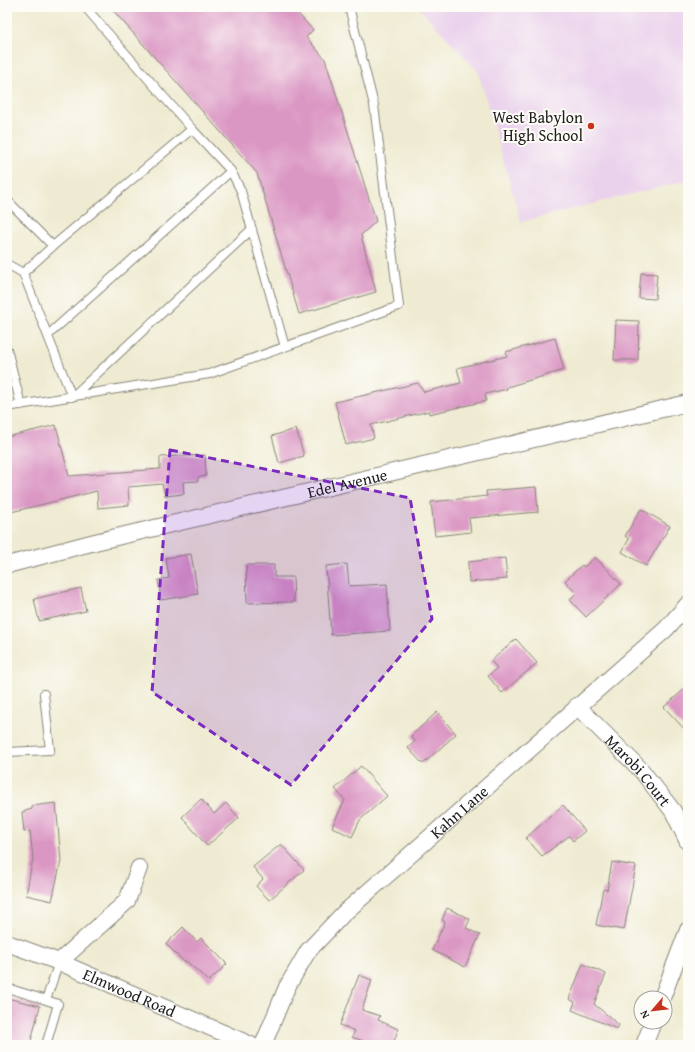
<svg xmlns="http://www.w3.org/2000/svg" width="695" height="1052" font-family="'Gentium Book Plus',serif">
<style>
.built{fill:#ead1ec}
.building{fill:#db97c4}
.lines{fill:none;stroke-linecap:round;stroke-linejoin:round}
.service-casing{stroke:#868477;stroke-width:10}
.minor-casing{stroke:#868477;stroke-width:18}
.path{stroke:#868477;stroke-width:2.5;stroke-dasharray:3 3;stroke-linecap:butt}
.service{stroke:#fff;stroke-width:8}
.minor{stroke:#fff;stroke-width:16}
.marked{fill:#7b2cbf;fill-opacity:0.2;stroke:#7b2cbf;stroke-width:3;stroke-dasharray:8 5;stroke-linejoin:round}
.poi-dot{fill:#c8321e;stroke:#fdfcf7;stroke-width:1.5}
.labels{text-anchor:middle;stroke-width:4;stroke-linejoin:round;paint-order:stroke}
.poi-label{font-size:16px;fill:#1c1c1c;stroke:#fdfcf7;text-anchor:end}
.street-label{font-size:16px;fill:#1c1c1c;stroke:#fdfcf7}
</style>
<rect width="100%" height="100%" fill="#fdfcf7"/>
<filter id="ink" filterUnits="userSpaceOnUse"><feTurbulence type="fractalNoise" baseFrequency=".025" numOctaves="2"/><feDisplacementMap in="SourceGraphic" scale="8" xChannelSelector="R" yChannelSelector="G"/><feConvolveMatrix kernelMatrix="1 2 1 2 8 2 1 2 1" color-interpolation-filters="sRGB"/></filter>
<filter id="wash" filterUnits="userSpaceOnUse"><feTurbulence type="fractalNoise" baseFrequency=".012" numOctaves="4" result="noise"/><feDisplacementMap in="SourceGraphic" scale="16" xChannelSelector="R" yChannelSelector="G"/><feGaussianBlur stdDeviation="0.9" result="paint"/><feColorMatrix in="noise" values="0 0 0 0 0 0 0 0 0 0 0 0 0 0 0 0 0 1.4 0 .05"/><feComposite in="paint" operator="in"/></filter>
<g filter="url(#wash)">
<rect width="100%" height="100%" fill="#efebd2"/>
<path class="built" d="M 418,7 L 688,7 L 688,180 L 521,222 L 478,71 Z"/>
<g id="blocks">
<path class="building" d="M 110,7 L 292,7 L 313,30 L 306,37 L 325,59 L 376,221 L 361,235 L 376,292 L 299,314 L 257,173 Z
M 641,273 L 657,274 L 655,299 L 639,298 Z
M 616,320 L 639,321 L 638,360 L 614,360 Z
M 555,338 L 564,370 L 507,387 L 507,389 L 485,394 L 486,401 L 429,414 L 429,411 L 371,425 L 374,438 L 346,445 L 335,402 L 418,383 L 424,392 L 461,383 L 457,368 L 507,356 L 506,352 Z
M 56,425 L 69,476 L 160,469 L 160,457 L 205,455 L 206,476 L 198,477 L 198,481 L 183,482 L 184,494 L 165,496 L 162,484 L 128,487 L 129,505 L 98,508 L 97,491 L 7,513 L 7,437 Z
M 296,429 L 304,456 L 279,463 L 272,436 Z
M 536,487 L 538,512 L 469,518 L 471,532 L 435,536 L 431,502 L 487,496 L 486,491 Z
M 641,509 L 670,526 L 646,566 L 622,552 L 629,539 L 625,536 Z
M 191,554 L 198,594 L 161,600 L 158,580 L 169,578 L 166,558 Z
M 595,557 L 621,584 L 586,617 L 570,600 L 576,593 L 565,581 L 582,565 L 584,567 Z
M 505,558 L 507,579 L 469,582 L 468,562 Z
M 347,564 L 349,586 L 387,584 L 390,631 L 331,635 L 326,566 Z
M 246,565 L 274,565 L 274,577 L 293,577 L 294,602 L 247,603 Z
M 81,588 L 86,611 L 39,621 L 34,599 Z
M 516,639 L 537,663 L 502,693 L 488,676 L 497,668 L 491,661 Z
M 688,686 L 688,733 L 664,707 Z
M 437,712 L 456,734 L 423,764 L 408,748 L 415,741 L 411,736 Z
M 361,766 L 387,796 L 360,820 L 352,837 L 332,827 L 345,800 L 335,789 Z
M 201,799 L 214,814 L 226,803 L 239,818 L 207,846 L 182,817 Z
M 56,803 L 61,861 L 52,901 L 26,895 L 33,858 L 30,831 L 24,832 L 22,812 L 32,809 L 32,806 Z
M 563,805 L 585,831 L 573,841 L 569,836 L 542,856 L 526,838 Z
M 281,844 L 304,870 L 269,900 L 256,886 L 263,879 L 253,867 Z
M 612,862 L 636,866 L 624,930 L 596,925 L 603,889 L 607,890 Z
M 447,908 L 470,919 L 466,928 L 480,935 L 465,967 L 432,950 L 445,922 L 442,920 Z
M 183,927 L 197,942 L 201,938 L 227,964 L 209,981 L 186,961 L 184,962 L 166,944 Z
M 583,964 L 606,974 L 594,1004 L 619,1025 L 617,1029 L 572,1010 L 575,1002 L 569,999 Z
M 359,975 L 372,980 L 362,1010 L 380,1016 L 378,1020 L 398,1029 L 393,1045 L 375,1045 L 352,1037 L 355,1031 L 340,1025 Z
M 7,998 L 40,1006 L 30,1045 L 7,1045 Z"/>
</g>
</g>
<g filter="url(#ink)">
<use href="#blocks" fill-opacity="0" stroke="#868477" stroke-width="1"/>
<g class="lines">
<g class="service-casing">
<path id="service" d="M 192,129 L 231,171 L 241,191 L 285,347
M 7,200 L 53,246 L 23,273
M 53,246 L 192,129 L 85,7
M 7,264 L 23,273 L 72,397 L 252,229
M 48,335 L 231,171
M 7,349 L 21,405
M 7,407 L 209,374 L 399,306 L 374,105 L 349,7
M 7,752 L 50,750 L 44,694
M 7,988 L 46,1000 L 59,962
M 46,1000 L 58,1004 L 46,1045"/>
</g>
<g class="minor-casing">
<g id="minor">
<path id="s1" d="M 7,565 L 95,542 L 688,403"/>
<path id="s2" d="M 577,706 L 641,770 L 673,811 L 688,842"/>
<path id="s3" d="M 7,943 L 59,962 L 251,1045"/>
<path d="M 59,962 L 127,901 L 139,868"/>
<path d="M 662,998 L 688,930"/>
<path id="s4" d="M 263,1045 L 287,987 L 308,951 L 343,914 L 666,629 L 688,604"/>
<path d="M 644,1045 L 653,1022"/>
</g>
</g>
<path class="path" d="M 519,7 L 535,7"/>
<use href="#service" class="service"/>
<use href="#minor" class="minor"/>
</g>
</g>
<path class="marked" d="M 170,450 L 410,498 L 432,619 L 291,785 L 152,692 Z"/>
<circle class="poi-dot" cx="591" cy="126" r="4"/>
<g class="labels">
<g class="poi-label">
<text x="583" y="123">West Babylon<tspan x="583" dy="18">High School</tspan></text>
</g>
<g class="street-label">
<text dy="6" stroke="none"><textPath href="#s1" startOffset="350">Edel Avenue</textPath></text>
<text dy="6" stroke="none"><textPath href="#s2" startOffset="89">Marobi Court</textPath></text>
<text dy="6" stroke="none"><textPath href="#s4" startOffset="310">Kahn Lane</textPath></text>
<text dy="6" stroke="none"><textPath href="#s3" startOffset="132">Elmwood Road</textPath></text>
</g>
</g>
<rect width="695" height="1052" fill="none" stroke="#fdfcf7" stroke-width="24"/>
<g transform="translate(653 1010) rotate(242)"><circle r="19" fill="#fdfcf7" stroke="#a3a29f"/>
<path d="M0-3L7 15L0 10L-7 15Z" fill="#c8321e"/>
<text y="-6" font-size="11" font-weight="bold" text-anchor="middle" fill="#1c1c1c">N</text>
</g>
</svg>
